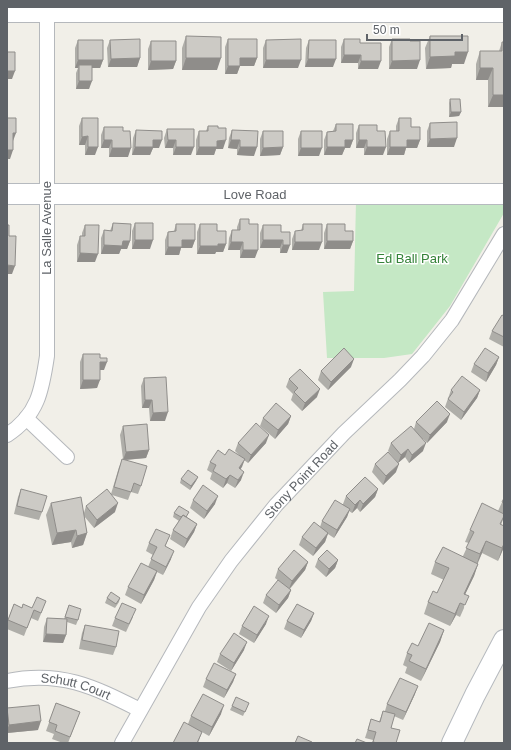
<svg xmlns="http://www.w3.org/2000/svg" width="511" height="750" font-family="Helvetica,sans-serif">
<style>
.green{fill:#c5e8c5}
.lines{fill:none;stroke-linecap:round;stroke-linejoin:round}
.street-casing{stroke:#b5b8bc;stroke-width:16}
.secondary-casing{stroke:#b6babf;stroke-width:22}
.street{stroke:#fff;stroke-width:14}
.secondary{stroke:#fff;stroke-width:20}
.wall{fill:#afaea9}
.shaded-wall{fill:#8f8d8a}
.building{fill:#cccac5;stroke:#8f8d8a}
.labels{text-anchor:middle;stroke-width:3;stroke-linejoin:round;paint-order:stroke}
.street-label{font-size:13px;fill:#5f6368;stroke:#fff}
.park-label{font-size:13px;fill:#348238;stroke:#fff}
</style>
<rect width="100%" height="100%" fill="#f1efe8"/>
<path class="green" d="M 356,201 L 504,202 L 504,213 L 450,306 L 412,354 L 384,358 L 327,358 L 323,292 L 354,291 Z"/>
<g class="lines">
<g class="street-casing">
<g id="street">
<path d="M 7,15 L 504,15"/>
<path d="M 26,418 L 67,457"/>
<path d="M 7,435 C 38,415 42,390 47,356 L 47,7"/>
<path id="s1" d="M 7,681 C 61,670 94,687 140,710"/>
<path id="s2" d="M 122,743 L 199,607 L 231,561 L 276,505 L 344,433 L 400,380 L 423,356 L 452,320 L 504,234"/>
</g>
</g>
<g class="secondary-casing">
<g id="secondary">
<path id="s3" d="M 7,194 L 504,194"/>
<path d="M 452,743 L 475,695 L 504,640"/>
</g>
</g>
<use href="#street" class="street"/>
<use href="#secondary" class="secondary"/>
</g>
<path class="wall" d="M 186,36 L 217,70 L 182,70 L 182,48 Z
M 430,36 L 464,64 L 452,64 L 451,68 L 426,69 L 425,48 Z
M 228,39 L 257,58 L 254,66 L 240,66 L 237,74 L 225,74 L 225,47 Z
M 344,39 L 360,43 L 378,69 L 358,69 L 358,63 L 341,63 L 341,47 Z
M 392,39 L 410,41 L 417,69 L 389,69 L 389,47 Z
M 78,40 L 103,60 L 100,68 L 92,68 L 89,89 L 76,89 L 76,73 L 78,68 L 75,68 L 75,48 Z
M 110,40 L 140,58 L 137,67 L 108,67 L 107,48 Z
M 266,40 L 298,68 L 263,68 L 263,48 Z
M 309,40 L 333,67 L 305,67 L 306,48 Z
M 151,41 L 176,61 L 173,69 L 148,70 L 148,49 Z
M 502,42 L 504,42 L 504,107 L 488,107 L 488,80 L 476,80 L 476,64 L 480,51 L 499,51 Z
M 450,99 L 461,112 L 459,116 L 449,117 L 449,103 Z
M 82,118 L 95,155 L 85,155 L 85,145 L 79,145 L 79,126 Z
M 399,118 L 411,127 L 420,140 L 417,148 L 406,148 L 404,155 L 387,155 L 387,139 L 390,131 L 396,131 L 396,126 Z
M 430,123 L 454,147 L 427,147 L 427,131 Z
M 336,124 L 353,140 L 350,148 L 345,148 L 342,155 L 324,155 L 324,140 L 327,132 L 333,131 Z
M 359,125 L 377,131 L 383,155 L 364,155 L 364,148 L 356,148 L 356,133 Z
M 208,126 L 218,128 L 223,149 L 216,149 L 214,155 L 196,155 L 196,140 L 199,131 L 206,131 Z
M 104,127 L 123,131 L 128,157 L 109,157 L 109,148 L 101,148 L 101,135 Z
M 167,129 L 191,155 L 173,155 L 173,148 L 165,148 L 164,138 Z
M 136,130 L 159,148 L 153,148 L 150,155 L 132,155 L 133,138 Z
M 232,130 L 254,156 L 237,155 L 237,149 L 228,148 L 229,138 Z
M 263,131 L 283,147 L 280,155 L 260,156 L 260,139 Z
M 301,131 L 319,156 L 298,156 L 298,139 Z
M 240,219 L 249,224 L 255,258 L 240,258 L 240,250 L 228,250 L 229,238 L 232,230 L 237,230 L 237,227 Z
M 113,223 L 130,241 L 127,249 L 121,249 L 119,254 L 101,254 L 101,238 L 104,230 L 110,231 Z
M 135,223 L 150,249 L 132,249 L 132,231 Z
M 176,224 L 195,240 L 192,248 L 181,248 L 179,255 L 165,255 L 165,240 L 168,232 L 174,231 Z
M 200,224 L 217,231 L 226,244 L 223,252 L 216,252 L 215,254 L 197,254 L 197,232 Z
M 303,224 L 319,250 L 292,250 L 292,239 L 295,231 L 301,231 Z
M 327,224 L 345,231 L 353,241 L 350,249 L 324,249 L 324,233 Z
M 85,225 L 95,262 L 77,262 L 77,245 L 80,236 L 82,236 L 82,233 Z
M 263,225 L 281,232 L 287,253 L 280,253 L 280,248 L 260,248 L 260,233 Z
M 504,316 L 504,347 L 489,339 L 492,331 Z
M 83,354 L 100,358 L 104,370 L 100,370 L 97,388 L 80,389 L 80,362 Z
M 499,357 L 496,365 L 486,382 L 471,372 L 474,364 Z
M 351,367 L 328,390 L 318,380 L 321,371 Z
M 144,378 L 165,421 L 150,421 L 149,408 L 142,408 L 141,386 Z
M 289,379 L 317,397 L 302,411 L 291,400 L 293,394 L 286,387 Z
M 451,390 L 480,390 L 477,398 L 461,420 L 445,407 Z
M 291,416 L 288,424 L 275,439 L 260,426 L 263,418 Z
M 416,422 L 447,422 L 427,443 L 423,439 L 423,451 L 409,463 L 405,457 L 398,463 L 388,451 L 391,443 L 414,429 Z
M 123,426 L 149,450 L 146,458 L 126,460 L 141,486 L 138,494 L 131,492 L 128,500 L 112,495 L 115,512 L 94,528 L 84,516 L 87,533 L 83,545 L 72,548 L 71,542 L 52,545 L 46,515 L 51,503 L 84,513 L 86,506 L 111,494 L 119,467 L 123,459 L 120,435 Z
M 238,443 L 266,443 L 248,463 L 244,460 L 240,469 L 241,480 L 235,488 L 227,483 L 223,488 L 210,479 L 212,473 L 207,470 L 210,462 L 225,455 L 240,456 L 235,451 Z
M 375,464 L 396,472 L 383,485 L 372,472 Z
M 198,477 L 196,481 L 190,490 L 180,483 L 181,479 Z
M 21,489 L 42,512 L 39,520 L 14,514 L 18,497 Z
M 378,489 L 375,497 L 360,512 L 357,508 L 352,513 L 349,511 L 347,517 L 334,538 L 328,534 L 325,542 L 313,556 L 299,545 L 302,537 L 320,527 L 322,521 L 343,504 L 346,496 Z
M 504,498 L 504,517 L 501,525 L 504,547 L 498,561 L 482,553 L 478,563 L 478,564 L 474,576 L 465,594 L 464,608 L 460,617 L 456,615 L 450,626 L 424,614 L 428,602 L 437,593 L 444,580 L 431,574 L 435,562 L 463,556 L 469,543 L 465,542 L 470,530 L 498,511 Z
M 193,500 L 215,504 L 204,519 L 190,508 Z
M 174,513 L 187,516 L 187,517 L 197,524 L 194,532 L 184,548 L 170,539 L 173,530 L 179,521 L 173,517 Z
M 170,535 L 165,547 L 171,559 L 163,575 L 157,572 L 154,580 L 141,604 L 125,595 L 128,587 L 148,567 L 153,555 L 146,551 L 149,543 Z
M 318,559 L 338,560 L 335,568 L 326,577 L 315,567 Z
M 308,562 L 305,570 L 290,589 L 291,590 L 288,598 L 276,613 L 263,603 L 266,595 L 284,585 L 275,578 L 278,569 Z
M 107,598 L 120,598 L 119,602 L 115,608 L 105,603 Z
M 14,604 L 22,608 L 43,609 L 38,621 L 31,618 L 24,636 L 7,629 L 7,622 Z
M 69,605 L 78,620 L 76,625 L 67,622 L 66,635 L 63,643 L 43,642 L 44,627 L 47,618 L 64,619 Z
M 314,613 L 311,621 L 301,638 L 284,629 L 287,621 Z
M 133,617 L 126,632 L 112,626 L 115,618 Z
M 266,624 L 254,643 L 239,634 L 242,626 Z
M 85,625 L 116,647 L 113,655 L 79,649 L 82,633 Z
M 444,630 L 440,642 L 421,681 L 405,673 L 407,667 L 403,665 L 407,653 Z
M 244,650 L 231,671 L 217,662 L 220,654 Z
M 236,674 L 233,682 L 224,698 L 203,687 L 206,679 Z
M 415,694 L 403,720 L 394,716 L 391,728 L 396,743 L 372,743 L 373,740 L 365,738 L 371,719 L 379,722 L 383,711 L 385,711 L 387,704 Z
M 56,703 L 80,712 L 68,743 L 63,743 L 52,739 L 54,734 L 46,731 Z
M 249,703 L 243,716 L 230,710 L 232,706 Z
M 7,708 L 38,730 L 7,733 Z
M 221,714 L 209,736 L 202,732 L 198,743 L 173,743 L 188,724 L 191,716 Z"/>
<path class="shaded-wall" d="M 455,52 L 468,52 L 464,64 L 452,64 L 451,68 L 426,69 L 430,57 Z
M 344,55 L 361,55 L 358,63 L 341,63 Z
M 140,58 L 137,67 L 108,67 L 111,59 Z
M 186,58 L 221,58 L 217,70 L 182,70 Z
M 240,58 L 257,58 L 254,66 L 240,66 L 237,74 L 225,74 L 228,66 Z
M 308,59 L 336,59 L 333,67 L 305,67 Z
M 78,60 L 103,60 L 100,68 L 79,68 L 79,65 L 78,68 L 75,68 Z
M 266,60 L 301,60 L 298,68 L 263,68 Z
M 420,60 L 417,69 L 389,69 L 392,61 Z
M 151,61 L 176,61 L 173,69 L 148,70 Z
M 361,61 L 381,61 L 378,69 L 358,69 Z
M 480,68 L 493,68 L 488,80 L 476,80 Z
M 7,71 L 15,71 L 12,79 L 7,79 Z
M 79,81 L 92,81 L 89,89 L 76,89 Z
M 493,95 L 504,95 L 504,107 L 488,107 Z
M 451,112 L 461,112 L 459,116 L 449,117 Z
M 13,133 L 16,133 L 13,141 Z
M 88,136 L 85,145 L 79,145 L 82,137 Z
M 457,138 L 454,147 L 427,147 L 430,139 Z
M 104,140 L 112,140 L 109,148 L 101,148 Z
M 153,140 L 162,140 L 159,148 L 153,148 L 150,155 L 132,155 L 135,147 Z
M 168,140 L 176,140 L 173,148 L 165,148 Z
M 226,140 L 223,149 L 216,149 L 214,155 L 196,155 L 199,147 L 217,141 Z
M 231,140 L 240,140 L 237,149 L 228,148 Z
M 345,140 L 353,140 L 350,148 L 345,148 L 342,155 L 324,155 L 327,147 Z
M 359,140 L 367,140 L 364,148 L 356,148 Z
M 407,140 L 420,140 L 417,148 L 406,148 L 404,155 L 387,155 L 390,147 Z
M 88,147 L 98,147 L 95,155 L 85,155 Z
M 176,147 L 194,147 L 191,155 L 173,155 Z
M 240,147 L 257,147 L 254,156 L 237,155 Z
M 283,147 L 280,155 L 260,156 L 263,148 Z
M 367,147 L 386,147 L 383,155 L 364,155 Z
M 112,148 L 131,148 L 128,157 L 109,157 Z
M 301,148 L 322,148 L 319,156 L 298,156 Z
M 7,150 L 13,150 L 10,159 L 7,159 Z
M 135,240 L 153,240 L 150,249 L 132,249 Z
M 182,240 L 195,240 L 192,248 L 181,248 L 179,255 L 165,255 L 168,247 Z
M 263,240 L 283,240 L 280,248 L 260,248 Z
M 123,241 L 130,241 L 127,249 L 121,249 L 119,254 L 101,254 L 104,245 Z
M 327,241 L 353,241 L 350,249 L 324,249 Z
M 231,242 L 243,242 L 240,250 L 228,250 Z
M 295,242 L 322,242 L 319,250 L 292,250 Z
M 218,244 L 226,244 L 223,252 L 216,252 L 215,254 L 197,254 L 200,246 Z
M 283,245 L 290,245 L 287,253 L 280,253 Z
M 243,250 L 258,250 L 255,258 L 240,258 Z
M 80,253 L 98,254 L 95,262 L 77,262 Z
M 7,265 L 15,266 L 12,274 L 7,274 Z
M 499,357 L 496,365 L 486,382 L 488,373 Z
M 354,359 L 351,367 L 328,390 L 331,382 Z
M 100,362 L 107,362 L 104,370 L 97,370 Z
M 83,380 L 100,380 L 97,388 L 80,389 Z
M 320,389 L 317,397 L 302,411 L 305,403 Z
M 480,390 L 477,398 L 461,420 L 464,412 Z
M 145,400 L 152,400 L 149,408 L 142,408 Z
M 168,412 L 165,421 L 150,421 L 153,413 Z
M 450,414 L 447,422 L 427,443 L 430,435 Z
M 291,416 L 288,424 L 275,439 L 278,430 Z
M 269,435 L 266,443 L 248,463 L 251,455 Z
M 426,443 L 423,451 L 409,463 L 412,455 Z
M 408,449 L 405,457 L 398,463 L 401,455 Z
M 149,450 L 146,458 L 123,460 L 126,452 Z
M 245,459 L 242,467 L 236,476 L 239,468 Z
M 399,464 L 396,472 L 383,485 L 386,476 Z
M 244,472 L 241,480 L 235,488 L 238,480 Z
M 230,475 L 227,483 L 223,488 L 226,479 Z
M 198,477 L 196,481 L 190,490 L 191,486 Z
M 378,489 L 375,497 L 360,512 L 363,504 Z
M 218,496 L 215,504 L 204,519 L 207,511 Z
M 360,500 L 357,508 L 352,513 L 355,505 Z
M 118,503 L 115,512 L 94,528 L 97,520 Z
M 350,509 L 347,517 L 334,538 L 337,530 Z
M 197,524 L 194,532 L 184,548 L 187,539 Z
M 76,530 L 71,542 L 52,545 L 57,533 Z
M 87,533 L 83,545 L 72,548 L 77,536 Z
M 328,533 L 325,542 L 313,556 L 316,548 Z
M 486,541 L 482,553 L 476,566 L 480,554 Z
M 504,544 L 504,547 L 498,561 L 502,548 Z
M 174,551 L 171,559 L 163,575 L 166,567 Z
M 338,560 L 335,568 L 326,577 L 329,569 Z
M 308,562 L 305,570 L 289,589 L 292,581 Z
M 478,564 L 474,576 L 461,603 L 464,594 Z
M 157,571 L 154,580 L 141,604 L 144,595 Z
M 291,590 L 288,598 L 276,613 L 279,605 Z
M 460,603 L 456,615 L 450,626 L 455,614 Z
M 314,613 L 311,621 L 301,638 L 304,630 Z
M 269,616 L 266,624 L 254,643 L 257,635 Z
M 444,630 L 440,642 L 421,681 L 426,669 Z
M 46,634 L 66,635 L 63,643 L 43,642 Z
M 247,642 L 244,650 L 231,671 L 234,663 Z
M 236,674 L 233,682 L 224,698 L 227,690 Z
M 418,686 L 415,694 L 403,720 L 406,712 Z
M 224,705 L 221,714 L 209,736 L 212,727 Z
M 41,721 L 38,730 L 7,733 L 7,730 L 9,725 Z"/>
<path class="building" d="M 186,36 L 221,37 L 221,58 L 186,58 Z
M 430,36 L 468,36 L 468,52 L 455,52 L 455,56 L 430,57 Z
M 140,39 L 140,58 L 111,59 L 110,40 Z
M 228,39 L 257,39 L 257,58 L 240,58 L 240,66 L 228,66 Z
M 301,39 L 301,60 L 266,60 L 266,40 Z
M 344,39 L 360,39 L 360,43 L 381,43 L 381,61 L 361,61 L 361,55 L 344,55 Z
M 392,39 L 410,39 L 410,41 L 420,41 L 420,60 L 392,61 Z
M 78,40 L 103,40 L 103,60 L 78,60 Z
M 309,40 L 336,40 L 336,59 L 308,59 Z
M 151,41 L 176,41 L 176,61 L 151,61 Z
M 502,42 L 504,42 L 504,95 L 493,95 L 493,68 L 480,68 L 480,51 L 502,51 Z
M 7,52 L 15,52 L 15,71 L 7,71 Z
M 79,65 L 92,65 L 92,81 L 79,81 Z
M 450,99 L 460,99 L 461,112 L 451,112 Z
M 7,118 L 16,118 L 16,133 L 13,133 L 13,150 L 7,150 Z
M 82,118 L 98,118 L 98,147 L 88,147 L 88,136 L 82,137 Z
M 399,118 L 411,118 L 411,127 L 420,127 L 420,140 L 407,140 L 407,147 L 390,147 L 390,131 L 399,131 Z
M 457,122 L 457,138 L 430,139 L 430,123 Z
M 336,124 L 353,124 L 353,140 L 345,140 L 345,147 L 327,147 L 327,132 L 336,131 Z
M 359,125 L 377,125 L 377,131 L 385,131 L 386,147 L 367,147 L 367,140 L 359,140 Z
M 208,126 L 218,126 L 218,128 L 226,128 L 226,140 L 217,141 L 217,147 L 199,147 L 199,131 L 208,131 Z
M 104,127 L 123,127 L 123,131 L 130,131 L 131,148 L 112,148 L 112,140 L 104,140 Z
M 167,129 L 194,129 L 194,147 L 176,147 L 176,140 L 168,140 Z
M 136,130 L 162,131 L 162,140 L 153,140 L 153,147 L 135,147 Z
M 232,130 L 258,131 L 257,147 L 240,147 L 240,140 L 231,140 Z
M 263,131 L 283,131 L 283,147 L 263,148 Z
M 301,131 L 322,131 L 322,148 L 301,148 Z
M 240,219 L 249,219 L 249,224 L 258,224 L 258,250 L 243,250 L 243,242 L 231,242 L 232,230 L 240,230 Z
M 113,223 L 131,224 L 130,241 L 123,241 L 122,246 L 104,245 L 104,230 L 112,231 Z
M 135,223 L 153,223 L 153,240 L 135,240 Z
M 176,224 L 195,224 L 195,240 L 182,240 L 182,247 L 168,247 L 168,232 L 176,231 Z
M 200,224 L 217,224 L 217,231 L 226,231 L 226,244 L 218,244 L 218,246 L 200,246 Z
M 303,224 L 322,224 L 322,242 L 295,242 L 295,231 L 303,230 Z
M 327,224 L 345,224 L 345,231 L 353,231 L 353,241 L 327,241 Z
M 7,225 L 9,225 L 9,236 L 16,236 L 15,266 L 7,265 Z
M 85,225 L 99,225 L 98,254 L 80,253 L 80,236 L 85,236 Z
M 263,225 L 281,225 L 281,232 L 290,232 L 290,245 L 283,245 L 283,240 L 263,240 Z
M 502,315 L 504,316 L 504,337 L 492,331 Z
M 344,348 L 354,359 L 331,382 L 321,371 Z
M 485,348 L 499,357 L 488,373 L 474,364 Z
M 83,354 L 100,354 L 100,358 L 107,358 L 107,362 L 100,362 L 100,380 L 83,380 Z
M 300,369 L 320,389 L 305,403 L 294,392 L 298,388 L 289,379 Z
M 462,376 L 480,390 L 464,412 L 448,399 L 453,392 L 451,390 Z
M 166,377 L 168,412 L 153,413 L 152,400 L 145,400 L 144,378 Z
M 437,401 L 450,414 L 430,435 L 416,422 Z
M 276,403 L 291,416 L 278,430 L 263,418 Z
M 256,423 L 269,435 L 251,455 L 238,443 Z
M 147,424 L 149,450 L 126,452 L 123,426 Z
M 411,426 L 426,443 L 412,455 L 408,449 L 401,455 L 391,443 Z
M 229,449 L 245,459 L 239,468 L 244,472 L 238,480 L 230,475 L 226,479 L 213,471 L 216,465 L 210,462 L 218,450 L 225,455 Z
M 388,452 L 399,464 L 386,476 L 375,464 Z
M 122,459 L 147,466 L 141,486 L 134,483 L 131,492 L 114,487 Z
M 188,470 L 198,477 L 191,486 L 181,479 Z
M 365,477 L 378,489 L 363,504 L 360,500 L 355,505 L 346,496 Z
M 203,485 L 218,496 L 207,511 L 193,500 Z
M 21,489 L 47,496 L 42,512 L 17,506 Z
M 107,489 L 118,503 L 97,520 L 86,506 Z
M 81,497 L 87,533 L 77,536 L 76,530 L 57,533 L 51,503 Z
M 504,498 L 504,503 L 502,502 Z
M 335,500 L 350,509 L 337,530 L 322,521 Z
M 482,503 L 504,514 L 504,516 L 500,524 L 504,526 L 504,544 L 502,548 L 486,541 L 480,554 L 466,548 L 474,532 L 470,530 Z
M 179,506 L 189,512 L 186,517 L 183,515 L 181,517 L 174,513 Z
M 183,515 L 197,524 L 187,539 L 173,530 Z
M 314,522 L 328,533 L 316,548 L 302,537 Z
M 156,529 L 170,535 L 165,546 L 174,551 L 166,567 L 151,559 L 157,547 L 149,543 Z
M 443,547 L 478,564 L 464,594 L 469,596 L 465,605 L 460,603 L 455,614 L 428,602 L 433,591 L 437,593 L 449,568 L 435,562 Z
M 294,550 L 308,562 L 292,581 L 278,569 Z
M 327,550 L 338,560 L 329,569 L 318,559 Z
M 141,563 L 157,571 L 144,595 L 128,587 Z
M 278,580 L 291,590 L 279,605 L 266,595 Z
M 111,592 L 120,598 L 116,604 L 107,598 Z
M 37,597 L 46,601 L 41,613 L 34,610 L 27,628 L 8,620 L 14,604 L 22,608 L 23,604 L 32,608 Z
M 122,603 L 136,609 L 129,624 L 115,618 Z
M 297,604 L 314,613 L 304,630 L 287,621 Z
M 69,605 L 81,609 L 78,620 L 65,617 Z
M 254,606 L 269,616 L 257,635 L 242,626 Z
M 47,618 L 67,619 L 66,635 L 46,634 Z
M 429,623 L 444,630 L 426,669 L 409,661 L 412,655 L 407,653 L 412,643 L 418,646 Z
M 85,625 L 119,631 L 116,647 L 82,640 Z
M 234,633 L 247,642 L 234,663 L 220,654 Z
M 214,663 L 236,674 L 227,690 L 206,679 Z
M 400,678 L 418,686 L 406,712 L 387,704 Z
M 203,694 L 224,705 L 212,727 L 191,716 Z
M 236,697 L 249,703 L 245,712 L 232,706 Z
M 56,703 L 80,712 L 70,737 L 55,731 L 57,725 L 49,722 Z
M 39,705 L 41,721 L 9,725 L 7,708 Z
M 383,711 L 395,714 L 391,728 L 400,730 L 396,743 L 378,743 L 373,742 L 376,732 L 368,730 L 371,719 L 380,722 Z
M 184,722 L 202,732 L 197,743 L 173,743 Z
M 298,736 L 312,742 L 312,743 L 295,743 Z
M 357,739 L 367,743 L 355,743 Z"/>
<g class="labels">
<g class="street-label">
<text dy="5" stroke="none"><textPath href="#s3" startOffset="248">Love Road</textPath></text>
<text transform="translate(46 228) rotate(-90)" y="5">La Salle Avenue</text>
<text dy="5" stroke="none"><textPath href="#s2" startOffset="320">Stony Point Road</textPath></text>
<text dy="5" stroke="none"><textPath href="#s1" startOffset="70">Schutt Court</textPath></text>
</g>
<g class="park-label">
<text x="412" y="263">Ed Ball Park</text>
</g>
</g>
<rect width="511" height="750" fill="none" stroke="#5f6368" stroke-width="16"/>
<path d="M367 34v6h95v-6" fill="none" stroke="#5f6368" stroke-width="2"/>
<text x="373" y="34" font-size="12" fill="#5f6368" stroke="#ffffff" stroke-width="3" paint-order="stroke">50 m</text>
</svg>
